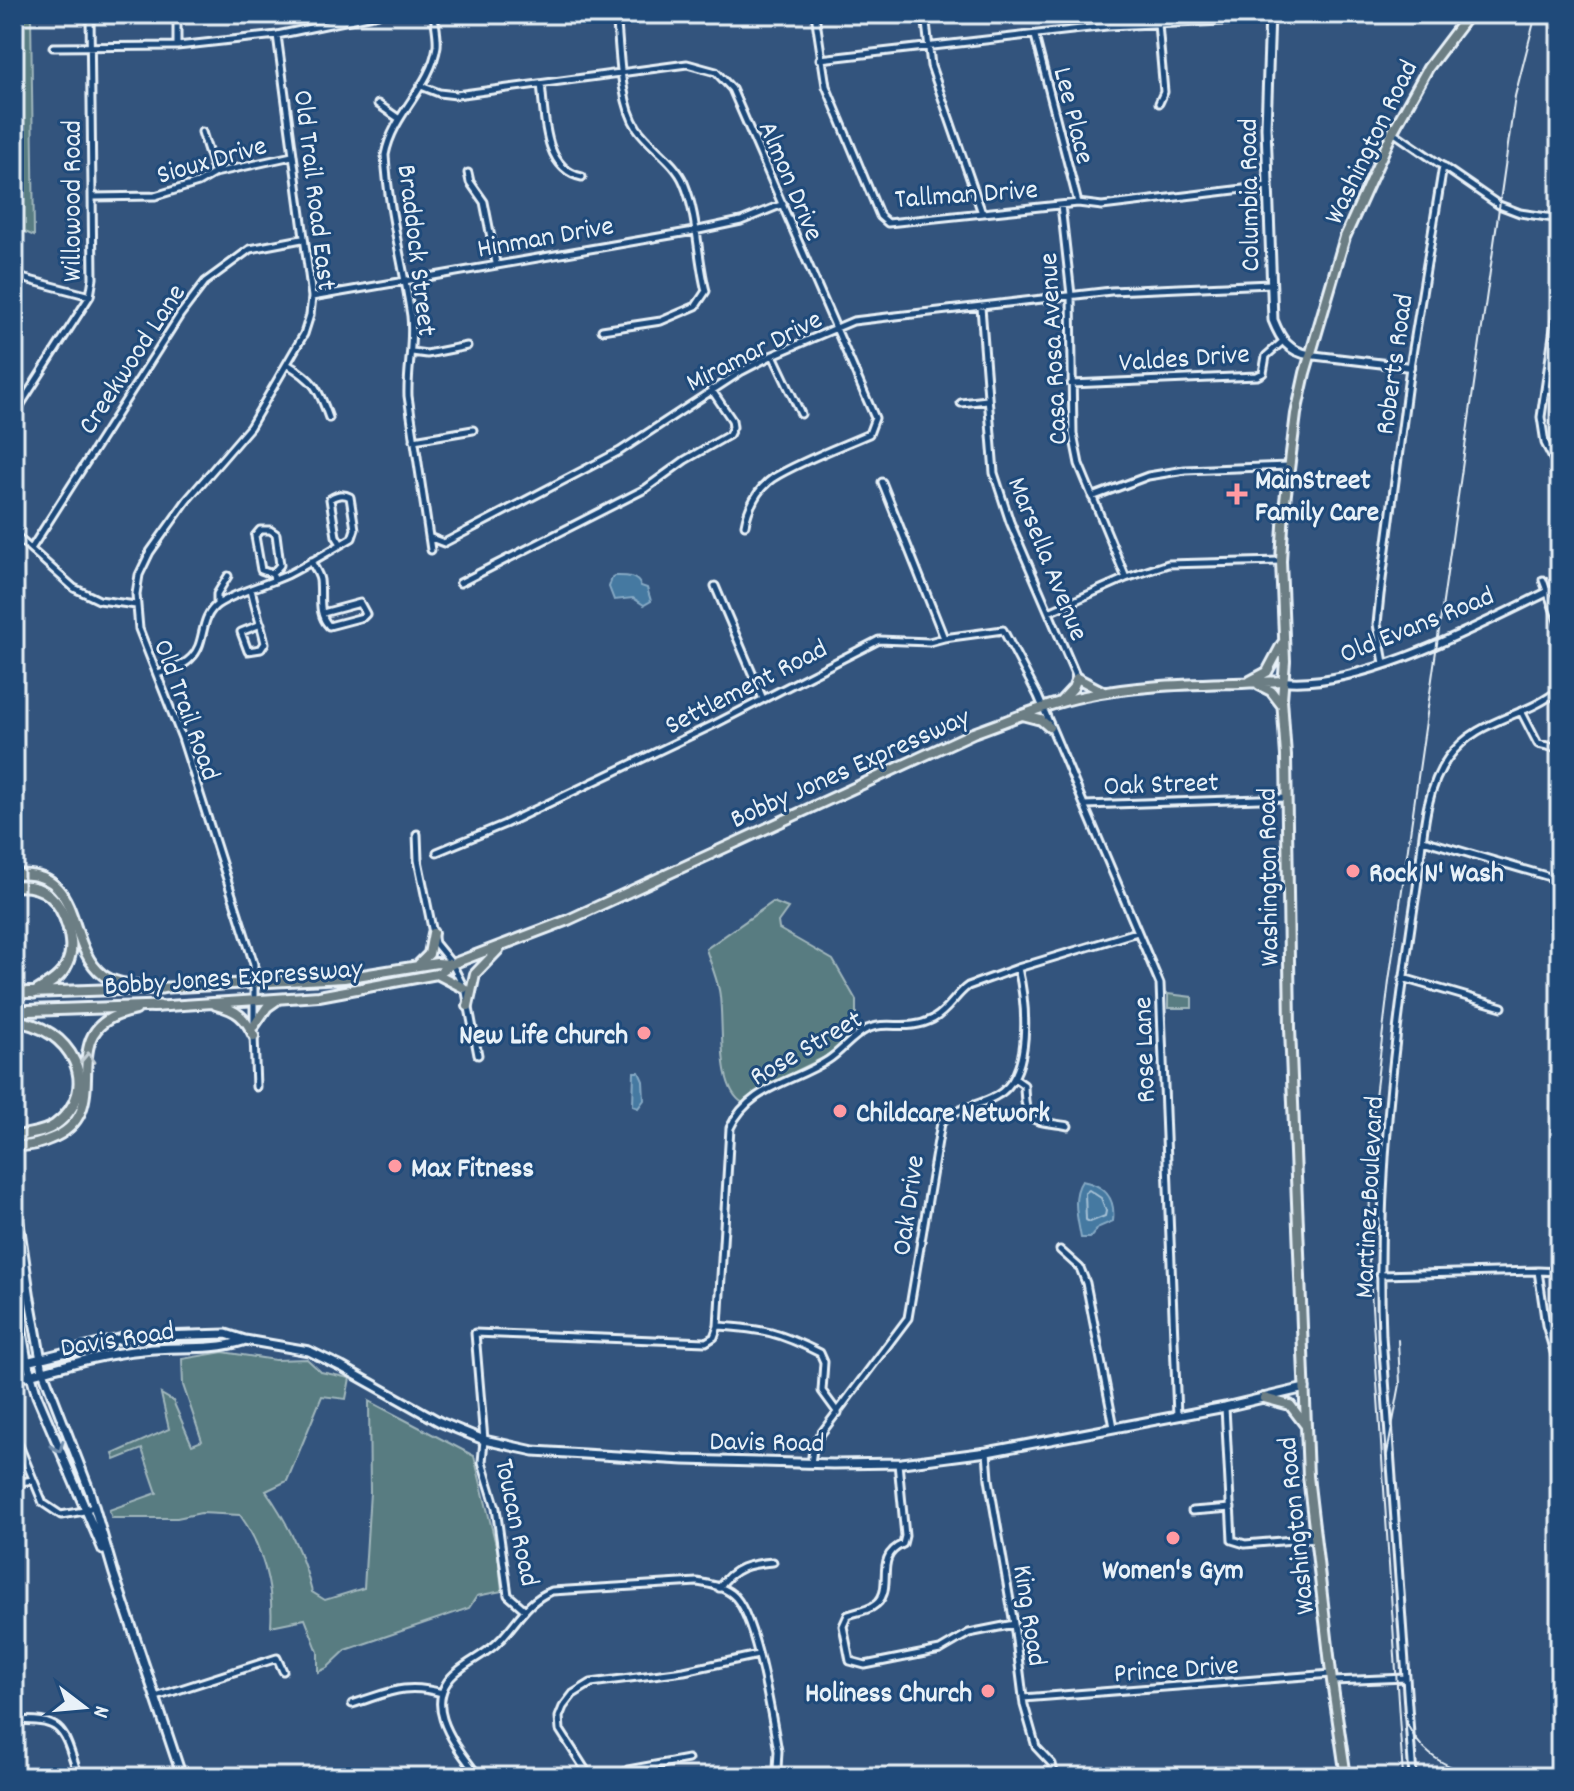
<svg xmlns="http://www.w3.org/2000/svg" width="1574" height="1791" font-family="Dekko,sans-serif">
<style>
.green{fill:#587c81;stroke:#a0b6bc;stroke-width:2}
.water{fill:#4479a1;stroke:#86a9c4;stroke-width:2}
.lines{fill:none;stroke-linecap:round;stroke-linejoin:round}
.shore{stroke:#a6c1d5;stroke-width:2}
.minor-casing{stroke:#e8f1f8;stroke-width:11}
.tertiary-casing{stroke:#e8f1f8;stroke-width:12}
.secondary-casing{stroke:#e8f1f8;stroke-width:13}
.primary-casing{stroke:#e8f1f8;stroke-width:14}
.motorway-casing{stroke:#e8f1f8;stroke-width:15}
.minor{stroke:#1f4a7a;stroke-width:5}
.tertiary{stroke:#1f4a7a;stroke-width:6}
.secondary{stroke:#1f4a7a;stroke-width:7}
.primary{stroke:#6c7e84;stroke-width:8}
.motorway{stroke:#6c7e84;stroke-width:9}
.rail{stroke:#e8f1f8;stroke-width:2}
.oneway{stroke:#c3ced5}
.oneway2{stroke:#6f8dac}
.poi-dot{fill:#ff9aa2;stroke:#1f4a7a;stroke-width:3}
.labels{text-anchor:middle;stroke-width:6;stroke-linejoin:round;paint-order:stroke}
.street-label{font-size:28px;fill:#e8f1f8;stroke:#1f4a7a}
.poi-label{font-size:28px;font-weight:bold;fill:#e8f1f8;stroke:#1f4a7a;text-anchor:start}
</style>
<rect width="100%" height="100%" fill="#33547d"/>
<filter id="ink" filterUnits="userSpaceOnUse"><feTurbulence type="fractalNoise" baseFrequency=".0125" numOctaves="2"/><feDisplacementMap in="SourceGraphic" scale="16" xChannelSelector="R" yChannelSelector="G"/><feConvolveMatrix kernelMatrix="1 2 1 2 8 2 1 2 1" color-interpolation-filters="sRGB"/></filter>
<g filter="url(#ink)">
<path class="green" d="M 14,14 L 31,14 L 34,236 L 14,227 Z
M 773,902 L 788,908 L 778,922 L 779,929 L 833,960 L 856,1000 L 856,1029 L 846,1042 L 823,1058 L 774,1082 L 743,1103 C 715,1087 725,1019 719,990 C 716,976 710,962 706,949 Z
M 1168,994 L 1192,997 L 1192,1008 L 1168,1008 Z
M 223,1352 L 275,1360 L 307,1359 L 321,1372 L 350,1378 L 346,1399 L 322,1396 L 287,1481 L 266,1491 C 288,1522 303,1555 312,1592 L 325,1600 L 364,1588 L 370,1492 L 369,1401 L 474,1456 L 498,1553 L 502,1591 L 477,1596 L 469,1608 L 346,1650 L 327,1668 L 318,1672 L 318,1652 L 305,1619 L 271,1626 C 274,1589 262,1545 240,1515 L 201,1513 L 177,1518 L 112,1518 L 109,1510 L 157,1493 L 142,1449 L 115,1460 L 113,1454 L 169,1429 L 161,1394 L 173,1401 L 192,1445 L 202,1441 L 183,1385 L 182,1359 Z"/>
<path class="water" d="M 615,576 C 626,576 636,575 641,586 L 647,588 L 651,601 L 644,605 L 633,598 L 614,600 L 609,587 L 612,578 Z
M 634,1072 L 639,1072 L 643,1081 L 644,1100 L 638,1108 L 633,1106 Z
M 1082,1181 C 1104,1185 1116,1198 1113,1221 L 1099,1227 L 1090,1238 L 1081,1238 C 1078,1220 1071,1197 1082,1181 Z"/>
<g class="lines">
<path class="shore" d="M 1089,1190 L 1101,1198 L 1106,1211 L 1105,1216 L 1090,1222 L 1086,1220 L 1085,1193 Z"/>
<g class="minor-casing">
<path id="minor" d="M 177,14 L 177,46
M 815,14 L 826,86 L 880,216 L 888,223 L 1078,203 L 1102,206 L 1268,186
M 925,14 L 931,66 L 982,213
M 1105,14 L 1107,26
M 1158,24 L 1164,92 L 1159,103
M 1035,36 L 1078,203
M 53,47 L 177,46 L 277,35 L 378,14
M 820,59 L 1107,26 L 1270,19
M 541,84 C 545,115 543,169 582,177
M 421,86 L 439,93 L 456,95 L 687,64 L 716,72 L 732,89 L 875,418 L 869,434 C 839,447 801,461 773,478 C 757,489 748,508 745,525
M 378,104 L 398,118
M 202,132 L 215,173
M 1393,132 L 1499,205 L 1520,213 L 1560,219
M 468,173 L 470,182 L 484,202 L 496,263
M 92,197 L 155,196 L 198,183 L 215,173 L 292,156
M 1061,205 L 1071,295 L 1073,434 L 1079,464 L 1126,578
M 14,276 L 90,296
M 1560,287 L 1541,417 L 1545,443 L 1560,472
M 312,297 L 694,231 L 741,221 L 783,204
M 981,307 L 994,473 L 1010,522 L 1077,678
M 602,330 L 661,321 L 696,306 L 706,291 C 697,257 698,216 684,183 C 675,161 650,147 637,128 C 619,101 620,46 616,14
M 412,352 L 427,354 L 467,346
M 773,355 L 801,414
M 287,364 C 314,380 319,389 329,418
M 1071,384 L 1257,376 L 1263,373 L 1266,356 L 1283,341
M 1546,389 L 1560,391
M 961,403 L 987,400
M 14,415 L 90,296 L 93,278 L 90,14
M 414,440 L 473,430
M 882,482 L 944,638
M 1092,497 L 1148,476 L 1185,470 L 1289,466
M 14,534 L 74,588 L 99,600 L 136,605
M 431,538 L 444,543 L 620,451 L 742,371 L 773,355 L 853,321 L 1111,291 L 1271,284
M 31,549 L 180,315 L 205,282 L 250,249 L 302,239
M 431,550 L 408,396 C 407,369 414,344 411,316 C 403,262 388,209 385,155 C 393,113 431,87 437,46 C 438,36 435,24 434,14
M 311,561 C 314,567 319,574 320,580 C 322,596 317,614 329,626 L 363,617 L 366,614 L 360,603 L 323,613
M 272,574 L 280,565 L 276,534 L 270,530 L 260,530 L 255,536 L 261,570 L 272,574 L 275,580
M 1543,580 L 1560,626
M 460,583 L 645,489 L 685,460 L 729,435 L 733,427 L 732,420 L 711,389
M 715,586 L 763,699
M 251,589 C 255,607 261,625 265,643 L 261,649 L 248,651 L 241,632 L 261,624
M 217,604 L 217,594 L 228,576
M 1049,612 L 1126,578 L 1168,564 L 1280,561
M 1384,663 L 1377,624 L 1380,595 L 1410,367 L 1443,166
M 158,674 C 168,670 183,667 191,658 C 207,643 198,618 218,604 C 239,591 265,585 287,575 C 309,564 331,550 352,538 L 355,529 L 350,497 C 343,493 336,495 330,499 L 336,536 L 341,544
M 1521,711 L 1538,744 L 1552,747 L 1560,744
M 1085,805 L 1286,798
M 417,834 L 418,860 L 435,943 L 452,964 L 466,992 L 478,1055
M 1423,840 L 1560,880
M 437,852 L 505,824 L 715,724 L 879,640 L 929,642 L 944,638 L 1003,630 L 1038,696 L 1160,984 L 1177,1416
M 1403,978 L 1502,1007
M 254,1022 L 254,964 L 182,738 L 139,629 L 136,594 L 139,575 L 150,552 L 187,500 L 250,427 L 278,379 L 304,334 L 310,315 L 312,297 L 277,35
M 254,1036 L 256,1087
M 1014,1078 L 1024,1085 C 1025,1127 1032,1119 1068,1126
M 1060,1250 L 1080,1268 L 1086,1283 L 1114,1427
M 1538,1271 L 1560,1272
M 1380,1275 L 1538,1271 L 1546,1325 L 1560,1372
M 718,1326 L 730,1128 C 749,1086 793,1083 828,1060 C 842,1051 852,1036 867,1029 C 888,1020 907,1032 933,1019 C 949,1010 955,995 968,986 L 1018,968 L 1137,932
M 1225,1407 L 1232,1540 L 1245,1544 L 1316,1538
M 14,1433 L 43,1503 L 61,1515 L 84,1511 L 94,1506
M 987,1452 L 989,1479 L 1014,1624 L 1024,1705 L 1036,1747 L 1052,1764 L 1055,1777
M 811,1463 L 814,1443 L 908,1318 L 941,1123 C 957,1106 977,1107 996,1096 C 1034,1076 1026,1002 1018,968
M 898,1463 L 905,1536 L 903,1544 C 870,1558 899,1591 872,1607 C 865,1611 856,1612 848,1615 L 843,1626 L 850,1661 L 865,1665 L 940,1650 L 969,1633 L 1014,1624
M 14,1483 L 33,1480
M 1192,1511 L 1231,1508
M 719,1588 C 733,1567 749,1564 773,1562
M 524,1609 L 508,1595 L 496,1508 L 482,1462 L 484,1440 L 475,1333 L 706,1342 L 714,1337 L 718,1326 C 763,1329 779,1332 820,1353 L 824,1362 L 822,1391 L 838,1413
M 1333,1681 L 1406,1678
M 156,1697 L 277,1658 L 283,1671
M 1023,1698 L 1331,1674
M 352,1704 C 388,1693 404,1682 442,1693
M 14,1721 C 66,1717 64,1733 79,1777
M 479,1777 C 457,1747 417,1702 459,1670 C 471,1660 488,1653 499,1641 C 518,1622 526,1601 552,1591 L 697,1582 C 709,1584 722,1586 732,1594 C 756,1612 772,1719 778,1751 L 777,1769 L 773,1777
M 590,1777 L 560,1730 L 559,1717 L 563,1707 L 573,1694 L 591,1683 L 684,1671 L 758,1655
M 618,1777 L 628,1770 L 688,1759
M 1413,1777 L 1382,1336 C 1376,1187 1394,1034 1417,887 C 1423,845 1422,794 1448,758 C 1478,717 1524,719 1560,689"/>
</g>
<g class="tertiary-casing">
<path id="tertiary" d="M 1310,355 L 1410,367
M 1283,681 C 1364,689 1487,621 1560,586"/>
</g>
<g class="secondary-casing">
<path id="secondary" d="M 1270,14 L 1266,127 L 1273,320 C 1281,340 1288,351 1310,355
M 14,1189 L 30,1299 L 43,1371 L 90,1492 L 114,1574 L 182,1777
M 14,1285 L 27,1361 L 37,1396 L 103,1550
M 14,1365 L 127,1337 L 226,1334 L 245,1340 L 309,1351 L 342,1367 L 440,1422 L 484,1440 L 534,1451 L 684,1460 L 833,1464 L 902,1463 L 987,1452 L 1225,1407 L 1305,1388
M 14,1379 C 56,1368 99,1354 143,1350 C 176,1346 211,1351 243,1341"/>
</g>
<g class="primary-casing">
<path id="primary" d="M 1250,681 L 1267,672 L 1282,644
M 1259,685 L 1271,691 L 1281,704
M 1060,702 L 1073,688 L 1077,678 L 1102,691
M 1022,715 L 1041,720 L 1049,727
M 14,875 C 85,868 64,945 103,975 C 115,984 131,984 145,986
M 419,964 L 429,954 L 433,933
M 437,974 L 464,988
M 159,988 L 344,978 L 437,963 L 451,964
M 216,1005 C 237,1010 245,1017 254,1036
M 468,1006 L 475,974 L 498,950
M 153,1007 L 319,996 L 437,974 L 452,964 L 568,920 L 973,733 C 1010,720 1046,704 1085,696 C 1150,682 1218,685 1283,681
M 254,1026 L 267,1007 L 277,1000
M 14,1144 C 25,1148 39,1144 50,1139 C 124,1110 44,1026 136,1010
M 1264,1398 L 1290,1405 L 1306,1426
M 1346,1777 L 1332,1681 L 1308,1476 L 1290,1028 L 1286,756 L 1282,699 L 1285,661 L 1281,561 L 1284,509 L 1296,414 L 1305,373 L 1345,237 L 1393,131 L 1428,68 L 1469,14"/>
</g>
<g class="motorway-casing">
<path id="motorway" d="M 14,886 C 45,883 60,900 68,927 C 71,940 73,951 67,964 C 61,978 47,985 34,993
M 14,993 L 162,988
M 14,1011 L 159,1006
M 14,1021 C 70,1026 105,1088 55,1125 C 43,1134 27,1133 14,1138"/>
</g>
<use href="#minor" class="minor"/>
<use href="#tertiary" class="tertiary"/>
<use href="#secondary" class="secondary"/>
<use href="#primary" class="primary"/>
<use href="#motorway" class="motorway"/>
<path class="rail" d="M 1387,1454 L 1400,1384 L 1398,1340
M 1404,1716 C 1417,1752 1447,1773 1486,1773
M 1525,1771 L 1560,1768
M 1403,1777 L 1369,1261 L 1370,1175 L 1374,1105 L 1389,981 L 1515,96 L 1536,14"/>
</g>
<defs><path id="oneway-chevron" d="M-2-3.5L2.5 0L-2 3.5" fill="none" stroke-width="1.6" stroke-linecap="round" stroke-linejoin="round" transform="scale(2)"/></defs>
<use class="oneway" href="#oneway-chevron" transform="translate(88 1058) rotate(-88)"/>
<use class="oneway2" href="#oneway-chevron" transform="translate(58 1447) rotate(68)"/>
</g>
<g class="poi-dot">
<path d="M1233 482h8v8h8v8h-8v8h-8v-8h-8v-8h8z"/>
<circle cx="1353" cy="871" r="8"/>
<circle cx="644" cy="1033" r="8"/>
<circle cx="840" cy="1111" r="8"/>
<circle cx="395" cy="1166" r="8"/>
<circle cx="1173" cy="1538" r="8"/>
<circle cx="988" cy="1691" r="8"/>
</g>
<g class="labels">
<g class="street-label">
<text transform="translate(1076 115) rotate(76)" y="10">Lee Place</text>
<text transform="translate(1369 141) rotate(-64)" y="10">Washington Road</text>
<text transform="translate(211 158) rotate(-16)" y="10">Sioux Drive</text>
<text transform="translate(793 180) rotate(67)" y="10">Almon Drive</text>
<text transform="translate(317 190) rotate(83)" y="10">Old Trail Road East</text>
<text transform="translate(966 192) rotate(-4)" y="10">Tallman Drive</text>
<text transform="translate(1247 195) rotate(-91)" y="10">Columbia Road</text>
<text transform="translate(70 201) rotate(-90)" y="10">Willowood Road</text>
<text transform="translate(545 235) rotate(-10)" y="10">Hinman Drive</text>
<text transform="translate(419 250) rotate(83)" y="10">Braddock Street</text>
<text transform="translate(753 349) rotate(-27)" y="10">Miramar Drive</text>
<text transform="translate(1051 349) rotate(-93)" y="10">Casa Rosa Avenue</text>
<text transform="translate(1184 356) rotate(-4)" y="10">Valdes Drive</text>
<text transform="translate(130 358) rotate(-57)" y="10">Creekwood Lane</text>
<text transform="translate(1392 364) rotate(-82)" y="10">Roberts Road</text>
<text transform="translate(1050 558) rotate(68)" y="10">Marsella Avenue</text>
<text transform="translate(1416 623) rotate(-22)" y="10">Old Evans Road</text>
<text transform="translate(745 685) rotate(-27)" y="10">Settlement Road</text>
<text transform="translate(189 709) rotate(70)" y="10">Old Trail Road</text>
<text transform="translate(849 766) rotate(-24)" y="10">Bobby Jones Expressway</text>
<text transform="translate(1161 782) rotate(-2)" y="10">Oak Street</text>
<text transform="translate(1266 877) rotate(-91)" y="10">Washington Road</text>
<text transform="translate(233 975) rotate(-4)" y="10">Bobby Jones Expressway</text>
<text transform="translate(805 1046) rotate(-30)" y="10">Rose Street</text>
<text transform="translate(1142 1050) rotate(-92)" y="10">Rose Lane</text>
<text transform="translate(1367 1197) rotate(-87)" y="10">Martinez Boulevard</text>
<text transform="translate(906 1205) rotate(-82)" y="10">Oak Drive</text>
<text transform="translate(117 1337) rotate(-9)" y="10">Davis Road</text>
<text transform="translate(767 1440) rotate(1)" y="10">Davis Road</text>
<text transform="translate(519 1522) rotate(78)" y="10">Toucan Road</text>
<text transform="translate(1294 1526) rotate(-96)" y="10">Washington Road</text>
<text transform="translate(1032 1615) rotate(81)" y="10">King Road</text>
<text transform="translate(1176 1667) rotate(-4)" y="10">Prince Drive</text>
</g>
<g class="poi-label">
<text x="1255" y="488">MainStreet<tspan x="1255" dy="32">Family Care</tspan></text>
<text x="1369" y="881">Rock N' Wash</text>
<text x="628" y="1043" text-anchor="end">New Life Church</text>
<text x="856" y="1121">Childcare Network</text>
<text x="411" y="1176">Max Fitness</text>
<text x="1173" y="1578" text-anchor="middle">Women's Gym</text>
<text x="972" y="1701" text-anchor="end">Holiness Church</text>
</g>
</g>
<rect width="1574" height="1791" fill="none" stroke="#1f4a7a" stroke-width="48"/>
<rect x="24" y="24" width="1526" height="1743" fill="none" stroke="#e8f1f8" stroke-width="3" filter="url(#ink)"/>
<g transform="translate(84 1707) rotate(106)" stroke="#1f4a7a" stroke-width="6" paint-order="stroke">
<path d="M0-6L14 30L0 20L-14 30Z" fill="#e8f1f8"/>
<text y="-12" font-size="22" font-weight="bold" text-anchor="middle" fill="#e8f1f8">N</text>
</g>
</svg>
